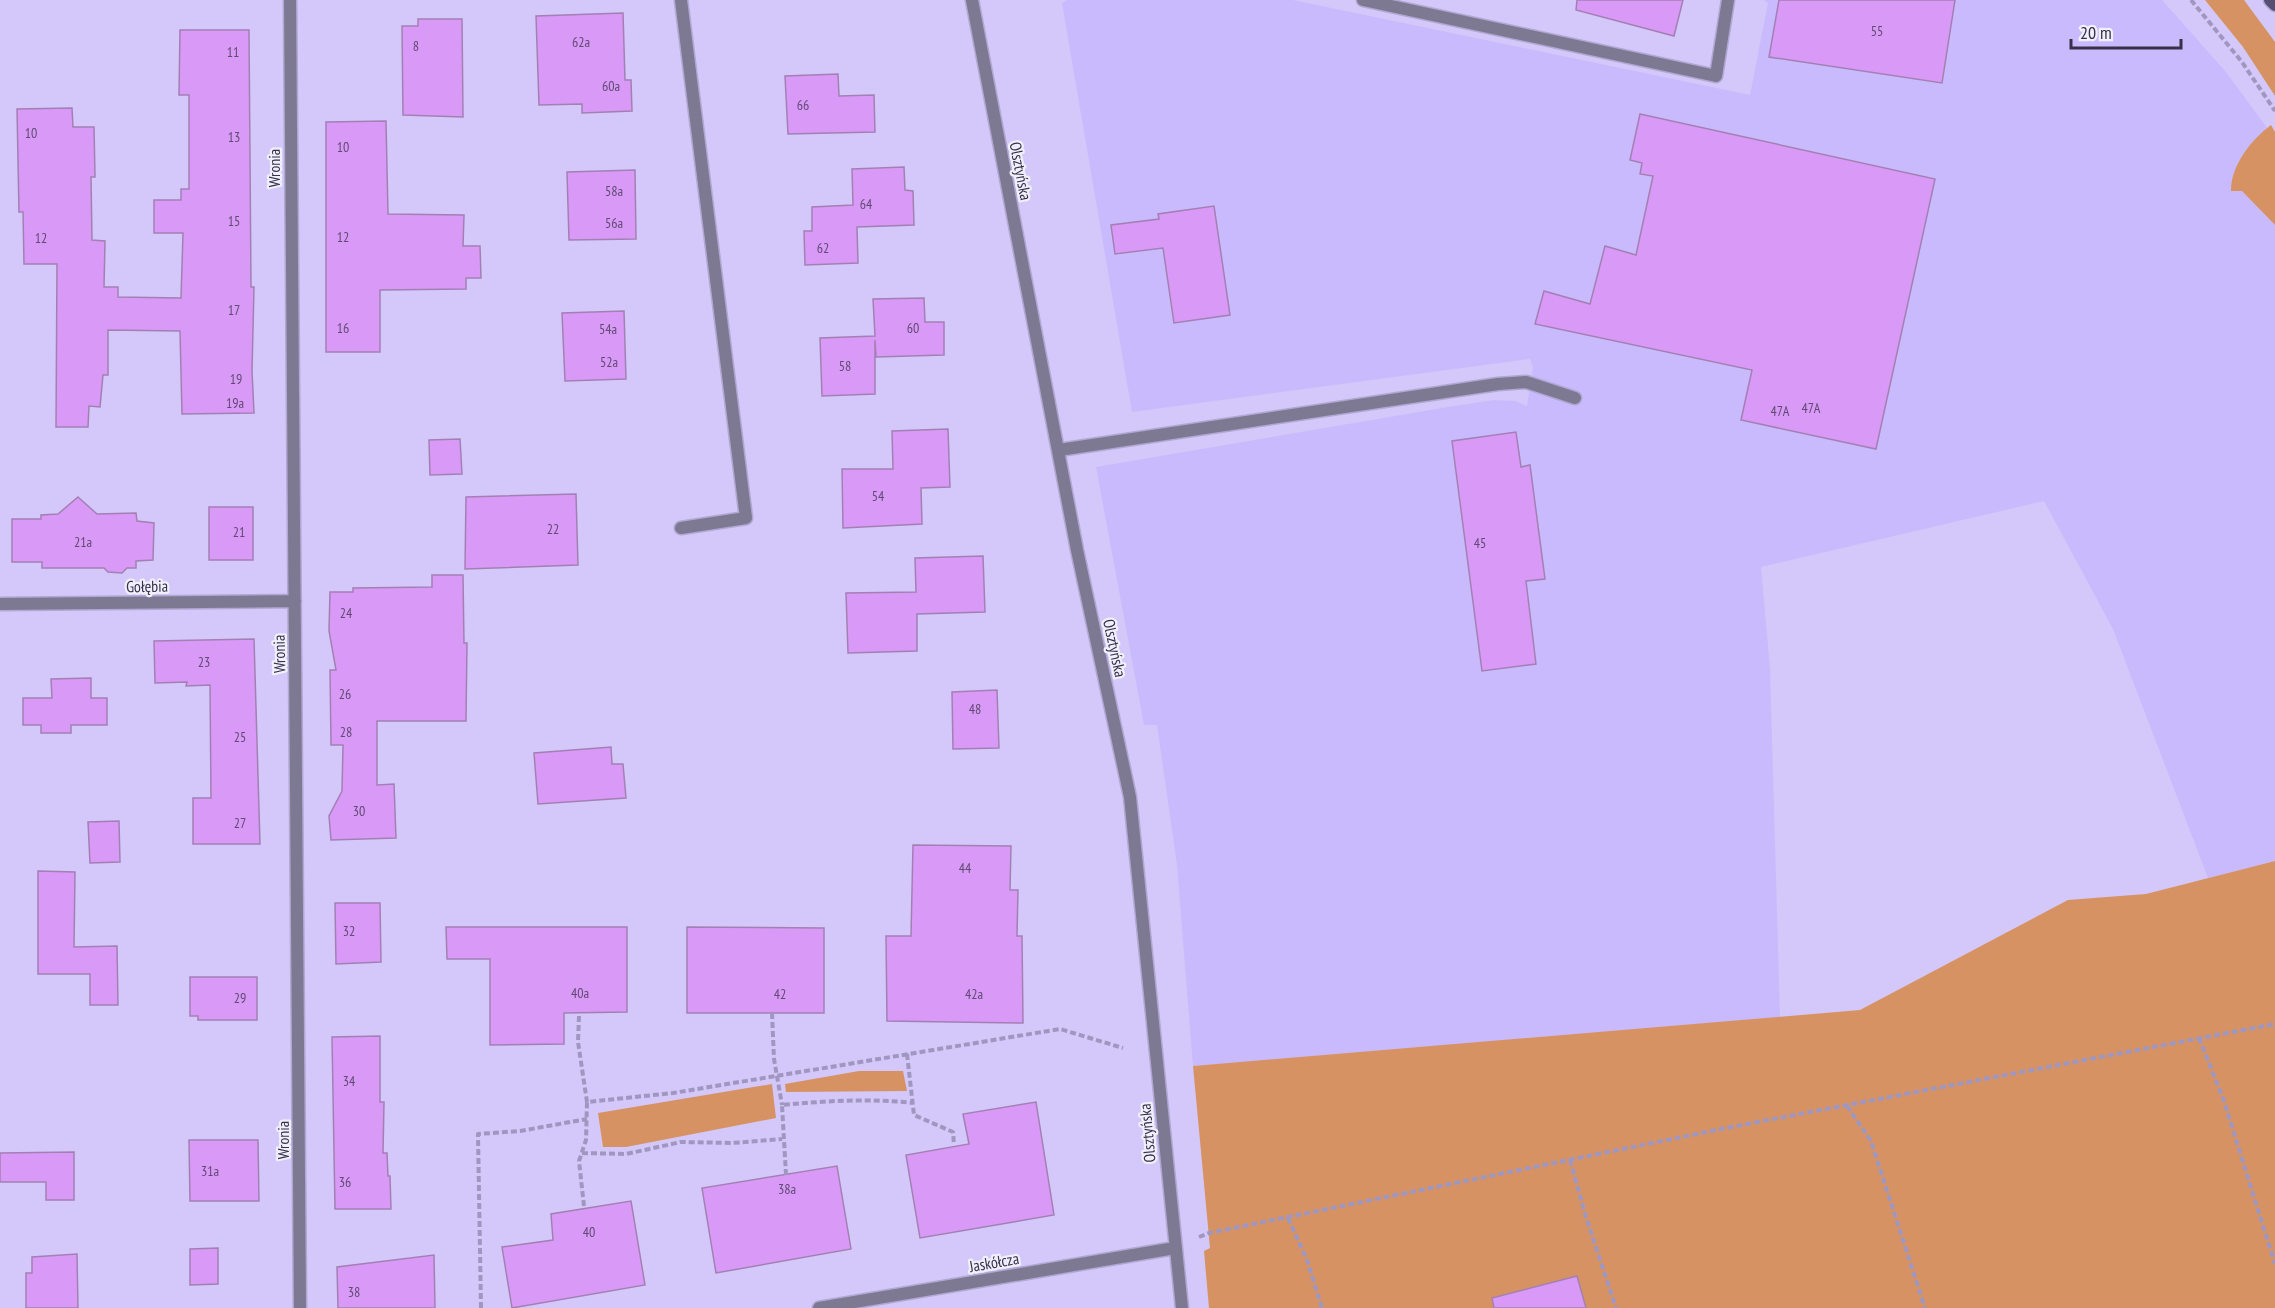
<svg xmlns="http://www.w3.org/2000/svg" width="2275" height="1308" font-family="'PT Sans Narrow',sans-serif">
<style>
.built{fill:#c9bafd}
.green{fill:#d79263}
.building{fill:#d999f6;stroke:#a380b4;stroke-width:1.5}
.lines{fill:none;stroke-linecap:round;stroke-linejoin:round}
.lane-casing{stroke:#b0a7d2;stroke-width:15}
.street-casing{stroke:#b0a7d2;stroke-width:15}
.secondary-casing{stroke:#b0a7d2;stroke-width:15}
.path{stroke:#a097c0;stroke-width:4;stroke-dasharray:6 3;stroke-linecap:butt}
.lane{stroke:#7e7992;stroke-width:12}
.street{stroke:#7e7992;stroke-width:12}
.secondary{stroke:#574f73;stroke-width:12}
.labels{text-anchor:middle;stroke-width:4.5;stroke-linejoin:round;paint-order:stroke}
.number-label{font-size:14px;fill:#5f4b74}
.street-label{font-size:16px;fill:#363149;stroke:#f1effc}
</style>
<rect width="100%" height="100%" fill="#d3c8f9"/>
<path class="built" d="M 1067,0 L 1293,0 L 1750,95 L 1768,3 L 1764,0 L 2162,0 L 2226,72 L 2267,128 L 2239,160 L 2231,191 L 2242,191 L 2275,225 L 2275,861 L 2208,878 L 2113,629 L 2044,501 L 1761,567 L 1770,669 L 1780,1017 L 1193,1066 L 1177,865 L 1157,725 L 1144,725 L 1096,467 L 1454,406 L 1494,400 L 1515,401 L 1527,406 L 1533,367 L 1530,359 L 1132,412 L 1062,3 Z"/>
<path class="green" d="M 2205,0 L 2244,0 L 2275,42 L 2275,96 L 2243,47 Z
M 2271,125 L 2275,132 L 2275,225 L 2242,191 L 2231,191 C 2231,165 2251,140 2271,125 Z
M 2275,861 L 2275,1308 L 1209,1308 L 1204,1251 L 1210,1248 L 1193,1066 L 1860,1010 L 2068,900 L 2146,894 Z
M 859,1071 L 903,1071 L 907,1091 L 786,1092 L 785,1084 Z
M 772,1084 L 776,1118 L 626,1147 L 603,1147 L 598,1113 Z"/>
<path class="building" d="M 1577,0 L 1683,0 L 1674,36 L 1576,10 Z
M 1779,0 L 1955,0 L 1942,83 L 1769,57 Z
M 623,13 L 625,80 L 631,80 L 632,111 L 582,113 L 582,104 L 539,105 L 536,16 Z
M 418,19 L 462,19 L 463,117 L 403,115 L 402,26 L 418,26 Z
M 180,30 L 249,30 L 251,287 L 254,287 L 252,371 L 254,413 L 182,414 L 180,331 L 108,330 L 108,375 L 103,375 L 100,407 L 89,406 L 88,427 L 56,427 L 57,264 L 24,264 L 23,212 L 19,212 L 17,109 L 72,108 L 73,127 L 94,127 L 95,177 L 91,177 L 92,240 L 105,241 L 104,287 L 118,287 L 118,297 L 181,298 L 183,233 L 154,233 L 154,200 L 181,200 L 181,189 L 189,189 L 189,95 L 179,95 Z
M 838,74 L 839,96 L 874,95 L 875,132 L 788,134 L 785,76 Z
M 1640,114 L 1935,179 L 1876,449 L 1741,420 L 1752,370 L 1535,324 L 1544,291 L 1590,304 L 1605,246 L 1636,255 L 1653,176 L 1640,174 L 1642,163 L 1630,160 Z
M 386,121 L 388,214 L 464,215 L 463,246 L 480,246 L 481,278 L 466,278 L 466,289 L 380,290 L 380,352 L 326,352 L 326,122 Z
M 904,167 L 905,190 L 913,191 L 914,225 L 857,227 L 858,263 L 805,265 L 804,231 L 812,231 L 812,207 L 853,205 L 852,169 Z
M 635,170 L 636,239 L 569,240 L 567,172 Z
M 1214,206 L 1230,315 L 1174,323 L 1163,248 L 1115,254 L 1111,225 L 1159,219 L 1158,214 Z
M 924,298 L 925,322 L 944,322 L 944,355 L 876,357 L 875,340 L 875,394 L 822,396 L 820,338 L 875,336 L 873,299 Z
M 624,311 L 626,379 L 565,381 L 562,313 Z
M 948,429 L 950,487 L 921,488 L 922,524 L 843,528 L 842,469 L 893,469 L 892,431 Z
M 1516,432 L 1521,467 L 1530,465 L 1545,579 L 1526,581 L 1536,664 L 1482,671 L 1452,441 Z
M 460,439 L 462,474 L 430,475 L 429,440 Z
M 576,494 L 578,565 L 465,569 L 466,497 Z
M 78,497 L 97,514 L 136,513 L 137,521 L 154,523 L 153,560 L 136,561 L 136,568 L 127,568 L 122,573 L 108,572 L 104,568 L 42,568 L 42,562 L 12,562 L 12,519 L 41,519 L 41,515 L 58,514 Z
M 209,507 L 253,507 L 253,560 L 209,560 Z
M 983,556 L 985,612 L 917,614 L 917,651 L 848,653 L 846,593 L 916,592 L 915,558 Z
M 432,575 L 463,575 L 464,643 L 467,643 L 466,721 L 377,721 L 377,785 L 394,784 L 396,838 L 331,840 L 329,816 L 342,791 L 343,745 L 331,745 L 330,670 L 336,670 L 329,631 L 330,592 L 353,592 L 353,588 L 432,587 Z
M 254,639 L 260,844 L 193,844 L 193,798 L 211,798 L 210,685 L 186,686 L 187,682 L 155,683 L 154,641 Z
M 91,678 L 91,698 L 107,698 L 107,725 L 71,725 L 71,733 L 41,733 L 41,725 L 23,725 L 23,698 L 52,698 L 51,679 Z
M 997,690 L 999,748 L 953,749 L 952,692 Z
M 611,747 L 612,764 L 623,764 L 626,798 L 538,804 L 534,753 Z
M 119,821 L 120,862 L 90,863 L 88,822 Z
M 913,845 L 1011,846 L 1010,890 L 1018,890 L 1017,936 L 1022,936 L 1023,1023 L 887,1021 L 886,936 L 911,936 Z
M 38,871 L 75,872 L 74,947 L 117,946 L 118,1005 L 90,1005 L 90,974 L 38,974 Z
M 335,903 L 380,903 L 381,962 L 336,964 Z
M 446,927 L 627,927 L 627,1012 L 564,1013 L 564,1044 L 490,1045 L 490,959 L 447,959 Z
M 687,927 L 824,928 L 824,1013 L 687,1013 Z
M 190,977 L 257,977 L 257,1020 L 198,1020 L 198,1016 L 190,1016 Z
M 380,1036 L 380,1102 L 384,1102 L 383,1153 L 387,1153 L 388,1176 L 390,1176 L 391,1209 L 335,1209 L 332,1037 Z
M 1036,1102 L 1054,1215 L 920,1238 L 906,1155 L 969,1144 L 963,1114 Z
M 189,1140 L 258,1140 L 259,1201 L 190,1201 Z
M 74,1152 L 74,1200 L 46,1200 L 46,1182 L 0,1182 L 0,1153 Z
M 837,1166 L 851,1249 L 716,1273 L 702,1188 Z
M 631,1201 L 645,1285 L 512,1308 L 502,1247 L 553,1240 L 551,1214 Z
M 218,1248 L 218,1284 L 190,1285 L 190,1249 Z
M 77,1254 L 78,1308 L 26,1308 L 26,1273 L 32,1273 L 32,1257 Z
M 434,1255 L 435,1308 L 338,1308 L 337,1267 Z
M 1577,1276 L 1586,1308 L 1494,1308 L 1492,1298 Z"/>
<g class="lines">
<g class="lane-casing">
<path id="lane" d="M 1363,0 L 1716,76 L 1728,0
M 1059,450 L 1498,384 L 1526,382 L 1575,398"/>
</g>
<g class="street-casing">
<path id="street" d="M 290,0 L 300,1308
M 972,0 L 1077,550 L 1130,797 L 1182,1308
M 681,528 L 746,518 L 681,0
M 0,604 L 295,601
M 819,1308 L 1175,1248"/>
</g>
<g class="secondary-casing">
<path id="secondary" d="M 2270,0 L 2275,5"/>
</g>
<path class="path" d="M 2191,0 L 2242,62 L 2275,111
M 772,1013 L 774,1059 L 782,1105
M 579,1016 L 578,1042 L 587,1102 L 673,1093 L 1060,1029 L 1123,1048
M 2199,1038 L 2223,1098 L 2275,1264
M 907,1054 L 914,1115 L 953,1132 L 954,1145
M 1847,1106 L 1871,1141 L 1925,1308
M 582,1153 L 626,1154 L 681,1142 L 732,1143 L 782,1139
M 1570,1160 L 1586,1217 L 1616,1308
M 786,1175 L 782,1105 C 826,1101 869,1098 913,1103
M 584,1206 L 579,1161 L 586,1140 L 587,1102
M 1288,1218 L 1307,1260 L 1322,1308
M 1199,1237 L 1209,1233 L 1731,1127 L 2275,1024
M 481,1308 L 478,1134 L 520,1131 L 587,1119"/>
<use href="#lane" class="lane"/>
<use href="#street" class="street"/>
<use href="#secondary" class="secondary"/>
</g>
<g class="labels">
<g class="number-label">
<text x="1877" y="36">55</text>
<text x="581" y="47">62a</text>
<text x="416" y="51">8</text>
<text x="233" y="57">11</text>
<text x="611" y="91">60a</text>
<text x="803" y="110">66</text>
<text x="31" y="138">10</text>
<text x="234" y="142">13</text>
<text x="343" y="152">10</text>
<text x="614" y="196">58a</text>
<text x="866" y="209">64</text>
<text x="234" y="226">15</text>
<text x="614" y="228">56a</text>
<text x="343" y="242">12</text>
<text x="41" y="243">12</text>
<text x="823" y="253">62</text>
<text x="234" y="315">17</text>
<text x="343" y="333">16</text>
<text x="913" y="333">60</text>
<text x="608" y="334">54a</text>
<text x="609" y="367">52a</text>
<text x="845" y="371">58</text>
<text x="236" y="384">19</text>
<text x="235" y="408">19a</text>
<text x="1811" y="413">47A</text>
<text x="1780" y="416">47A</text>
<text x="878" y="501">54</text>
<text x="553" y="534">22</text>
<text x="239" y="537">21</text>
<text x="83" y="547">21a</text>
<text x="1480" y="548">45</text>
<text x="346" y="618">24</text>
<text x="204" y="667">23</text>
<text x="345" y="699">26</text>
<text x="975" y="714">48</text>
<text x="346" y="737">28</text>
<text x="240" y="742">25</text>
<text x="359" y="816">30</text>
<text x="240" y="828">27</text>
<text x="965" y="873">44</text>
<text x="349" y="936">32</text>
<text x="580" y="998">40a</text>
<text x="780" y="999">42</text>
<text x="974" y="999">42a</text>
<text x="240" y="1003">29</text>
<text x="349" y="1086">34</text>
<text x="210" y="1176">31a</text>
<text x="345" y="1187">36</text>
<text x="787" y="1194">38a</text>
<text x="589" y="1237">40</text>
<text x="354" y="1297">38</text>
</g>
<g class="street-label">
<text transform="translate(274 168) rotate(-90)" y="6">Wronia</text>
<text transform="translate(1021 171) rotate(79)" y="6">Olsztyńska</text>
<text transform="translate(147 586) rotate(-1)" y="6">Gołębia</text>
<text transform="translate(1115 648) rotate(78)" y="6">Olsztyńska</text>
<text transform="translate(279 654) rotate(-91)" y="6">Wronia</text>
<text transform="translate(1147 1133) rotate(-95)" y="6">Olsztyńska</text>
<text transform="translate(283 1140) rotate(-90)" y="6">Wronia</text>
<text transform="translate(994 1262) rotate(-10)" y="6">Jaskółcza</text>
</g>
</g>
<path d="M2071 39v9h110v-9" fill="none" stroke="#363149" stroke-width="3"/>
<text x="2080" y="39" font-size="18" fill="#363149" stroke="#f1effc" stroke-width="4.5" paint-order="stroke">20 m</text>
</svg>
